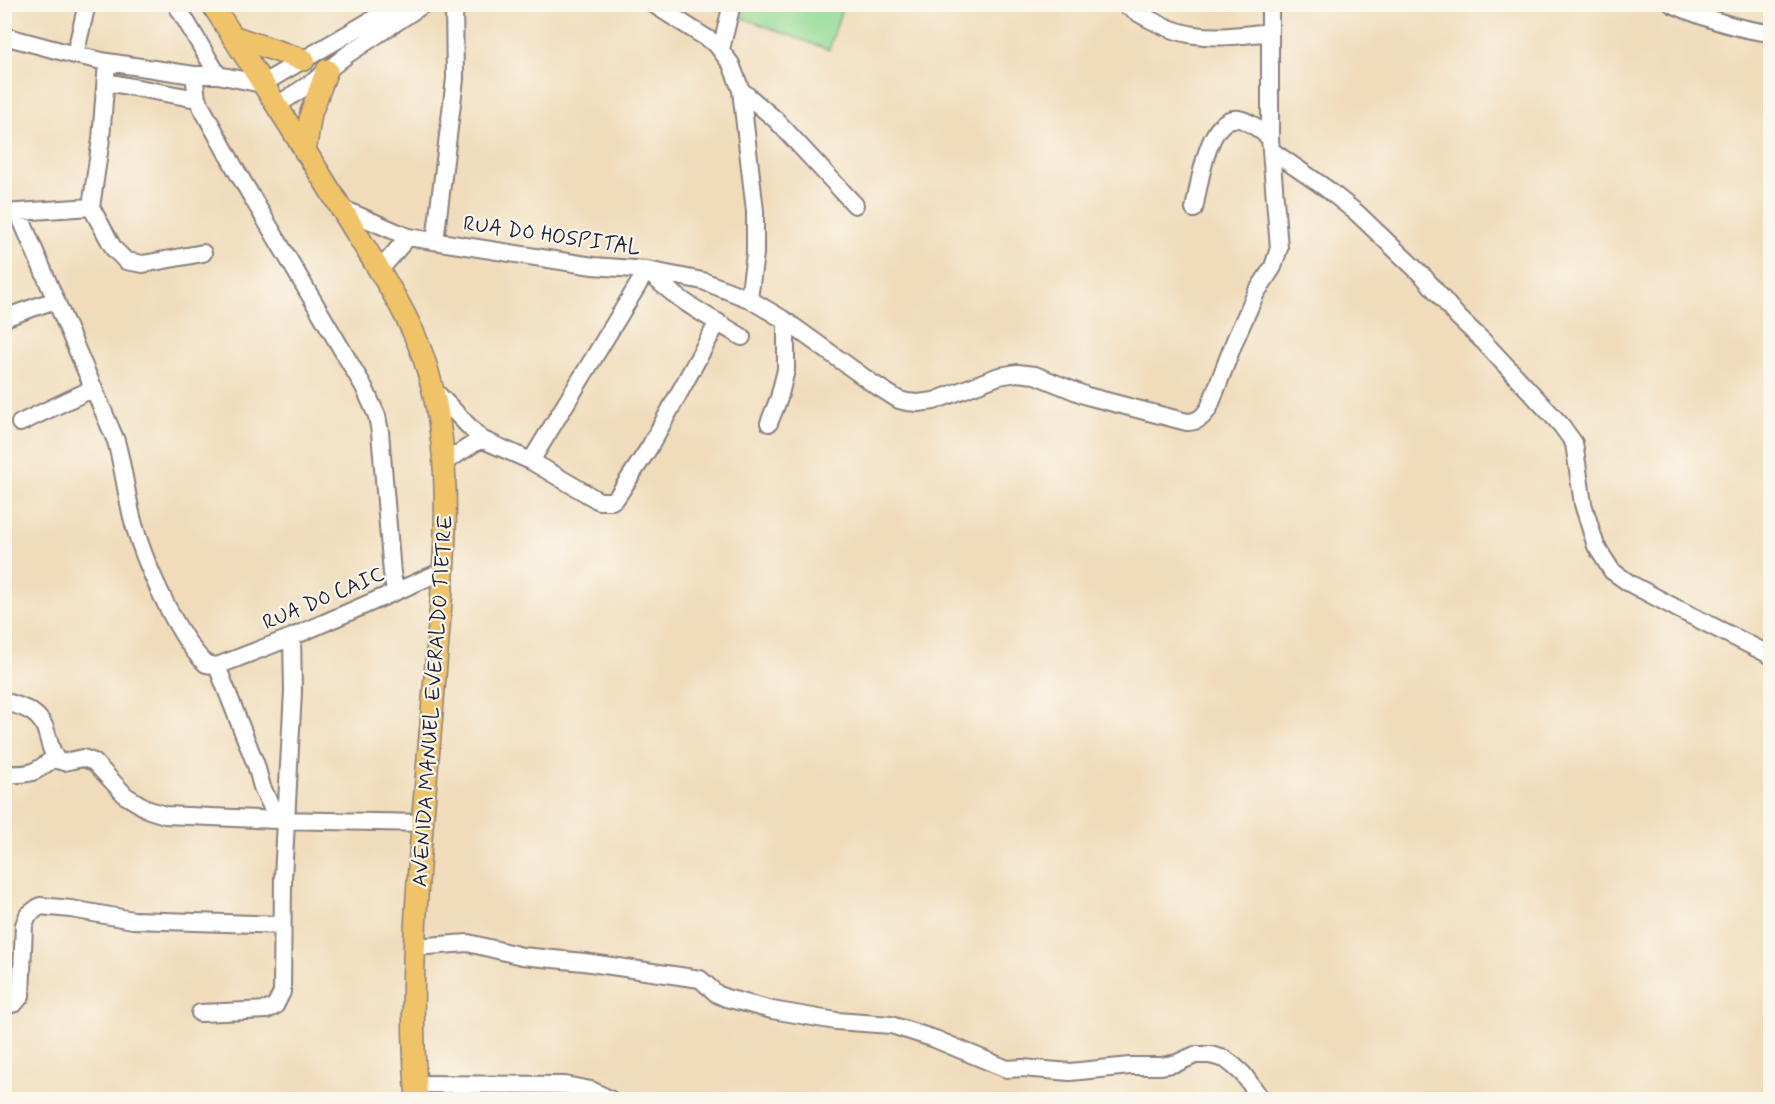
<svg xmlns="http://www.w3.org/2000/svg" width="1775" height="1104" font-family="Mynerve,sans-serif">
<style>
.green{fill:#92da94;stroke:#5a7e68;stroke-width:1.5}
.lines{fill:none;stroke-linecap:round;stroke-linejoin:round}
.minor-casing{stroke:#897f7b;stroke-width:20}
.major-casing{stroke:#897f7b;stroke-width:24}
.minor{stroke:#fff;stroke-width:16}
.major{stroke:#f0c369;stroke-width:21}
.labels{text-anchor:middle;stroke-width:4.5;stroke-linejoin:round;paint-order:stroke}
.street-label{font-size:21px;fill:#22223b;stroke:#fbf7ec}
</style>
<rect width="100%" height="100%" fill="#fbf7ec"/>
<filter id="ink" filterUnits="userSpaceOnUse"><feTurbulence type="fractalNoise" baseFrequency=".0167" numOctaves="2"/><feDisplacementMap in="SourceGraphic" scale="12" xChannelSelector="R" yChannelSelector="G"/><feConvolveMatrix kernelMatrix="1 2 1 2 8 2 1 2 1" color-interpolation-filters="sRGB"/></filter>
<filter id="wash" filterUnits="userSpaceOnUse"><feTurbulence type="fractalNoise" baseFrequency=".008" numOctaves="4" result="noise"/><feDisplacementMap in="SourceGraphic" scale="24" xChannelSelector="R" yChannelSelector="G"/><feGaussianBlur stdDeviation="1.35" result="paint"/><feColorMatrix in="noise" values="0 0 0 0 0 0 0 0 0 0 0 0 0 0 0 0 0 1.4 0 .05"/><feComposite in="paint" operator="in"/></filter>
<g filter="url(#wash)">
<rect width="100%" height="100%" fill="#f0dcbb"/>
<path class="green" d="M 708,5 L 843,5 L 829,50 Z"/>
</g>
<g filter="url(#ink)">
<g class="lines">
<g class="minor-casing">
<path id="minor" d="M 176,4 L 218,75
M 653,4 L 716,44 L 731,64 L 741,90 L 755,211 L 755,254 L 749,299
M 1124,4 C 1179,41 1206,40 1270,32
M 1672,4 C 1704,18 1736,29 1770,33
M 4,36 L 75,55 L 107,62 L 194,75 L 218,75 L 262,84 L 399,4
M 721,49 L 732,4
M 75,55 L 87,4
M 194,75 L 197,99 L 236,170 L 364,387 L 377,416 L 380,432 L 392,573 L 395,592
M 106,82 L 197,99
M 741,90 L 776,120 L 855,205
M 276,106 L 314,81 L 348,54 L 424,4
M 1272,151 L 1327,189 L 1357,213 L 1424,277 L 1458,317 L 1484,342 L 1561,425 L 1574,443 L 1583,504 L 1596,546 L 1612,571 L 1629,583 L 1676,608 L 1770,655
M 91,207 L 101,139 L 107,62
M 91,207 L 114,249 L 126,261 L 143,264 L 203,253
M 341,208 L 408,237 L 593,266 L 647,270 L 703,281 L 749,299 L 786,321 L 872,383 L 899,400 L 907,402 L 918,403 L 934,401 L 999,376 L 1017,373 L 1035,375 L 1087,396 L 1187,422 C 1198,422 1203,417 1209,408 L 1235,340 L 1256,293 L 1273,267 L 1279,248 L 1270,138 L 1270,4
M 1194,209 C 1199,188 1207,114 1239,119 C 1250,121 1261,131 1270,138
M 18,212 L 116,441 C 123,466 126,492 132,517 C 142,557 176,636 206,664 L 217,666 L 292,637 L 445,570
M 4,213 L 91,207
M 435,241 L 455,79 L 454,4
M 647,270 C 674,299 709,317 742,337
M 379,271 L 408,237
M 4,318 L 55,300
M 432,388 L 481,439
M 20,423 L 94,388
M 769,423 L 779,398 L 786,370 L 786,321
M 531,461 L 647,270
M 445,462 L 481,439 L 531,461 L 599,501 L 612,501 L 617,497 L 649,448 L 718,322
M 217,666 L 256,765 L 262,787 L 278,820
M 4,701 C 23,707 42,712 47,734 C 50,744 51,752 57,760 L 64,762 L 83,758 L 94,762 L 126,796 L 149,810 L 165,815 L 278,820 L 424,823
M 4,774 C 31,775 34,774 55,757
M 414,947 L 468,943 L 522,956 L 584,962 L 700,979 L 717,994 L 726,998 L 772,1010 L 836,1021 L 891,1025 L 935,1039 L 1007,1069 L 1022,1068 L 1070,1072 L 1130,1066 L 1161,1066 L 1177,1063 L 1195,1055 L 1210,1055 L 1225,1059 L 1233,1065 L 1243,1074 L 1262,1100
M 4,1006 L 15,1003 L 21,996 L 24,925 L 28,915 L 40,906 L 71,909 L 133,920 L 282,925
M 200,1013 L 267,1010 L 275,1006 L 282,992 L 283,878 L 293,691 L 292,637
M 416,1084 L 565,1085 L 591,1090 L 611,1100"/>
</g>
<g class="major-casing">
<path id="major" d="M 212,4 C 261,81 311,158 358,236 C 382,275 409,315 424,359 C 457,458 444,562 436,664 C 425,808 405,955 417,1100
M 232,36 L 304,60
M 305,152 L 311,113 L 327,70"/>
</g>
<use href="#minor" class="minor"/>
<use href="#major" class="major"/>
</g>
</g>
<g class="labels">
<g class="street-label">
<text transform="translate(552 235) rotate(8)" y="7">RUA DO HOSPITAL</text>
<text transform="translate(323 598) rotate(-23)" y="7">RUA DO CAIC</text>
<text transform="translate(432 701) rotate(-86)" y="7">AVENIDA MANUEL EVERALDO TIETRE</text>
</g>
</g>
<rect width="1775" height="1104" fill="none" stroke="#fbf7ec" stroke-width="24"/>
</svg>
